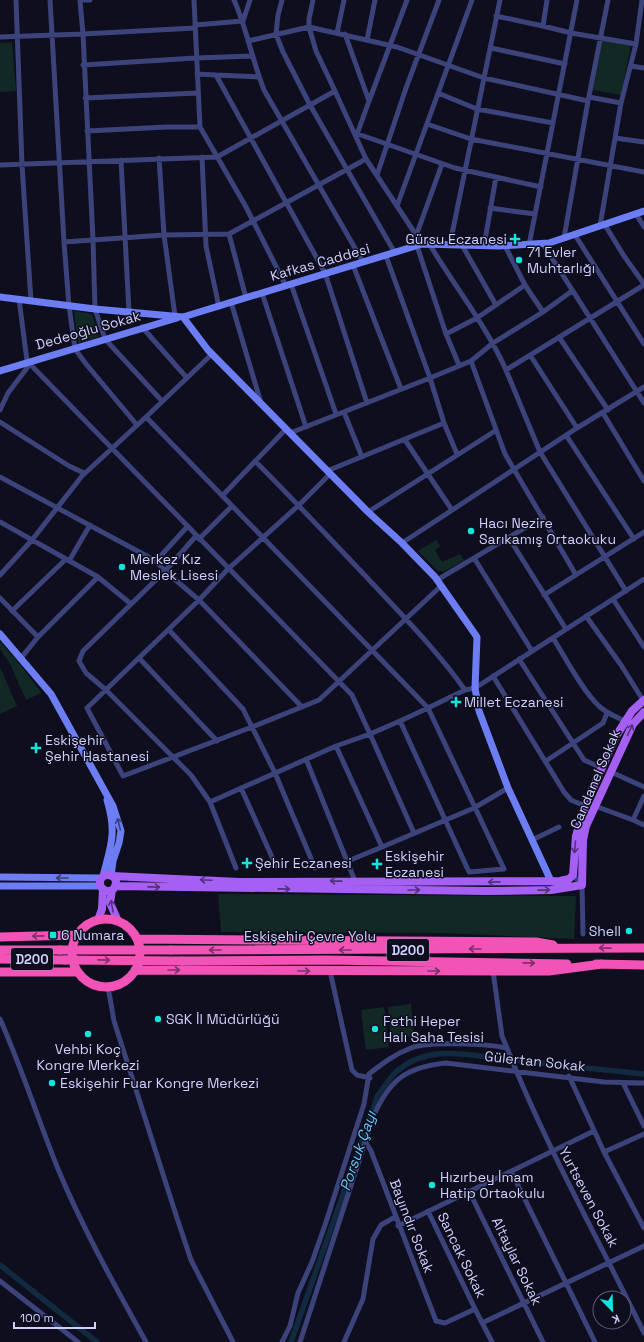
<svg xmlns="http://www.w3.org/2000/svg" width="644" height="1342" font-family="'Space Grotesk',sans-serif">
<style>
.green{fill:#122824}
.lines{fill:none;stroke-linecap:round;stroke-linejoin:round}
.canal{stroke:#112a40;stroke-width:5.5}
.street{stroke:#3c437a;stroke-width:5}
.secondary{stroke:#6d7df4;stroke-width:7}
.primary{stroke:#a65ff3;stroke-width:8}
.highway{stroke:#f253b6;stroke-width:9}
.highway-bridge{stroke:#f253b6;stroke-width:9}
.oneway{stroke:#52327e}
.oneway2{stroke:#39407f}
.oneway3{stroke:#80306a}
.poi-dot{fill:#11e5dc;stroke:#0e0e1f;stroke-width:1.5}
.labels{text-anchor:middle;stroke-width:3;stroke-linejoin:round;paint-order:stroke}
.shield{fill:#0e0e1f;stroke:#9596b9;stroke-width:1}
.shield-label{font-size:13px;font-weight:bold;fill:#cfd0fb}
.poi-label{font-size:14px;fill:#cfd0fb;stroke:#0e0e1f;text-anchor:start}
.street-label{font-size:14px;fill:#cfd0fb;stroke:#0e0e1f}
.water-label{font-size:15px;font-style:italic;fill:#65c6f3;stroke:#0e0e1f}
</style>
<rect width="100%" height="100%" fill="#0e0e1f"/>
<path class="green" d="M 602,40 L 631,45 L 621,95 L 593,90 Z
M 12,42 L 16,91 L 0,92 L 0,43 Z
M 74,311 L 92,314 L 99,337 L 78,343 Z
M 436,540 L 440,546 L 435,550 L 442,562 L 460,554 L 464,560 L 445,571 L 438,571 L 418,551 Z
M 0,642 L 18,662 L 41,692 L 39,694 L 26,700 L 10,664 L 0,649 Z
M 0,667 L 17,706 L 0,714 Z
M 218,894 L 576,896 L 574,939 L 443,933 L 221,932 Z
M 411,1004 L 414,1036 L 391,1039 L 388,1007 Z
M 384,1007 L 389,1047 L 366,1050 L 361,1010 Z"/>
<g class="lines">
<path class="canal" d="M 520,1061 L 644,1074
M 0,1265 L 97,1342
M 291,1342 L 378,1095 C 384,1088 390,1077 397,1071 C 430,1044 465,1055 504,1059"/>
<path class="street" d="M 16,0 L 22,165 L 31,301
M 50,0 L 64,242 L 69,306 L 75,349 L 86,364 L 137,425
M 80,0 L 90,0
M 194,0 L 200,127 L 246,207 L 286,286
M 234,0 C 247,29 252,60 264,90 L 363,262
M 282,0 L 278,15 L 276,34 L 283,52 L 310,105 L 395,253
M 313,0 L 309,19 L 309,27 L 316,51 L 335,91 L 366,159 L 422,244
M 80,1 L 83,34 L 195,28
M 496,16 L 543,26 L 547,0
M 195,25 L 243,21 L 250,0
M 543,26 L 571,33 L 636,44 L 621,103 L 600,226
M 337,33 L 344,0
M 345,34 L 369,101 L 356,137
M 0,37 L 83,34 L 93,240 L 164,235 L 175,316
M 367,40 L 375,0
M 248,41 L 309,27 L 397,47 L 484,78 L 588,101 L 564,238
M 636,44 L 642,0
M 491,48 L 565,64
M 83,65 L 196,58 L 252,56
M 631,66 L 644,68
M 197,74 L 216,75 L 325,273 L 367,403
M 216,75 L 259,77
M 438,93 L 477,109 L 553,123
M 589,97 L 621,103
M 85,98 L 198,93
M 369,101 L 407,0
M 588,101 L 608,0
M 427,124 L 471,139 L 644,172
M 87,131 L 167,127 L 200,127
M 358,134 L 455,168 L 541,187
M 615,138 L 644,142
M 202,157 L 206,246 L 219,307
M 159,158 L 164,235 L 229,234
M 121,160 L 129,312
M 0,165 L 217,157 L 335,91
M 377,175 L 406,88 L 439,0
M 397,206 L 472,0
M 490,208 L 535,214
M 636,214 L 644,227
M 605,225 L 624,256 L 644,284
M 575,235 L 644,344
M 416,236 L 442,164
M 64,242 L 93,240 L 95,309 L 105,339 L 162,401
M 450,244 L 500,0
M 543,244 L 644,403
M 430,245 C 455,287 486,325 506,370 L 644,285
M 462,245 L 496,305
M 529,245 L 577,0
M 417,246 L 446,334 L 459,365
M 484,246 L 496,177
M 353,265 L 401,389
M 291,284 L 336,414
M 262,293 L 306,427
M 246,298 L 229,234 L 366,159
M 19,299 L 27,361 L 352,695 L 370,734 L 336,746 L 382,847 L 474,808 L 508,788
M 231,302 L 261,403
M 543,312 L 572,291
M 142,327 L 187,378
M 446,334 L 477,318 L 525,285 L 505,246
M 559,337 L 608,410
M 530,355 L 577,428
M 471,361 L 505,454 L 576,575
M 506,370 L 540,452 L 626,591
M 0,410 L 8,393 L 30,364
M 344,412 L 362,457
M 603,413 L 644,481
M 146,417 L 212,354
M 0,422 L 69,466 L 84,473
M 290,433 L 430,378 L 386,256
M 566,435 L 634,539
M 405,440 L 452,510
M 457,454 L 444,423 L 430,378 L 471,361 L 493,343 L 543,312 L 525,285
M 255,461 C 295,501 334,543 373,584 C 405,618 438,652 465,690
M 327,471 L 444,423
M 330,474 L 299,505 L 228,569 L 199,600 L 87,708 L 123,776 L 252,727 L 319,700 L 441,586
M 0,477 L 156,561 L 165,571 L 196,536
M 222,496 L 286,429
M 368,512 L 495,431
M 0,522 L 98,577
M 509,538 L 566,629
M 199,539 L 232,506
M 402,543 L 577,428 L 644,387
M 474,558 L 532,651
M 69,561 L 90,525
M 156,561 L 187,527
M 0,575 L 32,540 L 82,476 L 146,417 L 428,708 L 465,690 L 475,688 L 644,579
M 437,580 L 543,517
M 544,595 L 644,532
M 0,598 L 38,637 L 98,577 L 131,604
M 613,599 L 644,647
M 12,611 L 66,559
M 586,616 L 621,665 L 643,700
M 169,630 L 243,709 L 275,773 L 315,868
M 553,638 C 565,657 582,690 598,705 C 605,713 615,716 625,721
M 21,658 L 38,637
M 139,658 L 217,741
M 519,659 L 584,760 L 602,768
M 493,676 L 564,792 L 571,800 L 585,806
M 428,708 L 504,869 L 469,872 L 400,721 Z
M 400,721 L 370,734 L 414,833
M 306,759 L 355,881
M 546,761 L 603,723 L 607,713
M 611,772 L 644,787
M 241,788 L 276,866
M 644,796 L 633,820 L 644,825
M 210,802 L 336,746
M 595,806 L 633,820
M 532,840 L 559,827
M 348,861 L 382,847
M 236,868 L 210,802 L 191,775 L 106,690 L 86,673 L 79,661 L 83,651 L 165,571 L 199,600 L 302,707
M 573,875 L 582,885 L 583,934
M 330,971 L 352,1070 L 357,1075 L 370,1078
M 493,971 L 502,1036 L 507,1048
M 108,987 L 114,1021 L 177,1218 L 191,1260 L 233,1342
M 0,1019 C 22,1069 38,1119 58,1169 C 83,1229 115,1286 146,1342
M 569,1076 L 604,1152 L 644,1228
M 623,1083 L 644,1126
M 365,1141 L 371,1151 L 436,1321 L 445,1323 L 475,1309 L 492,1342
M 604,1152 L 644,1134
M 511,1171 L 595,1342
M 469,1191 L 543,1342
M 428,1211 L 475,1309
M 398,1226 L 594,1131
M 0,1281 L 78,1342
M 482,1323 L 644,1246
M 282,1342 L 290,1326 L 298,1293 L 312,1262 L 325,1225 L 364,1104 L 369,1074 C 383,1063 395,1054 411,1048 C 430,1041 487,1044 507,1048 C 546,1147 598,1238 644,1333
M 300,1342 L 374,1115 C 390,1079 407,1067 446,1063 L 604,1082 L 644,1083
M 344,1342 L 363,1299 L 373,1239 L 381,1225 L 395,1217"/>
<path class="secondary" d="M 0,297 L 95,309 L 183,317 L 422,244 L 499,246 L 549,243 L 644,211
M 183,317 L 208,350 L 368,512 L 402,543 L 435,577 L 477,637 L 475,688 L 479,711 L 508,788 L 551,881
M 0,371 L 177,318
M 0,634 L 51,694 L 113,806 L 121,831 L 119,843 L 113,861 L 111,876
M 103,876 C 111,845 117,833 107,800
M 0,877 L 101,878
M 0,886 L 100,886"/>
<path class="primary" d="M100 883a8 8 0 1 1 16 0a8 8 0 1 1-16 0Z
M 112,876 L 239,882 L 560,881 L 569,879 L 573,875 L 576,836 L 585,806 L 616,736 L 632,711 L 644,700
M 115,886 L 486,891 L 551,890 L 582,885 L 583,840 L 586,826 L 633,724 L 644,712
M 112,890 L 110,903 L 118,921
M 98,920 L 102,909 L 103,889"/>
<path class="highway" d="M72 953a34 34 0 1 1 68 0a34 34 0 1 1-68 0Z
M 0,937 L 77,935
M 137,939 L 536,942 L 553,945
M 0,950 L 60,950
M 171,950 L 644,948
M 0,959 L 65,960
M 182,961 L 327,960 L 567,964
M 596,964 L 644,965
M 135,970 L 505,971 L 549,971 L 602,964
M 0,972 L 78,972"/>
<path class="highway-bridge" d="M 60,950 L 171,950
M 65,960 L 182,961"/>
</g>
<defs><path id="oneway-shaft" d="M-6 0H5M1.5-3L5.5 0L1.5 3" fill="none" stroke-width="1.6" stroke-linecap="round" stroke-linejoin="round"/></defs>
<g class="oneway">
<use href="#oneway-shaft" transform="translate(630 730) rotate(-65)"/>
<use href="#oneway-shaft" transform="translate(575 847) rotate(95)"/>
<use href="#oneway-shaft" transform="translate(206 880) rotate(-177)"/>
<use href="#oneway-shaft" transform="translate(336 881) rotate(-179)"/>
<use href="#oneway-shaft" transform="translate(494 882) rotate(179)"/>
<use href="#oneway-shaft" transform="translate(154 887) rotate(1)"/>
<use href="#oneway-shaft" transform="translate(284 889) rotate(1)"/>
<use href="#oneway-shaft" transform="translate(414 890)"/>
<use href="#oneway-shaft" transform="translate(544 890) rotate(-1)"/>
<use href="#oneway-shaft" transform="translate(112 906) rotate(-100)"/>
</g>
<g class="oneway2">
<use href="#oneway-shaft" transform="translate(119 824) rotate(-102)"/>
<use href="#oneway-shaft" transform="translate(62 878) rotate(-180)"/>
</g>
<g class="oneway3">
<use href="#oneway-shaft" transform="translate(38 936) rotate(179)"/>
<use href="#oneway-shaft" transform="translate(605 948) rotate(-179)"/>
<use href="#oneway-shaft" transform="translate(475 949) rotate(180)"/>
<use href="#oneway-shaft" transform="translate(215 950) rotate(180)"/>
<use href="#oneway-shaft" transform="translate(345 950) rotate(180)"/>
<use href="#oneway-shaft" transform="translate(104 960) rotate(1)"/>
<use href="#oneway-shaft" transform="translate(529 963) rotate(1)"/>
<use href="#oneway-shaft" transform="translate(174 970)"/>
<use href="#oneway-shaft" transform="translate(304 971)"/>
<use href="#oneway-shaft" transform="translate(434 971)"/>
</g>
<g class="poi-dot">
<path d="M513 233h4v4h4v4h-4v4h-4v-4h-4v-4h4z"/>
<circle cx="519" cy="260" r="4"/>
<circle cx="471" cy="531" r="4"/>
<circle cx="122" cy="567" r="4"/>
<path d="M454 696h4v4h4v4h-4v4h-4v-4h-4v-4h4z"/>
<path d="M34 742h4v4h4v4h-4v4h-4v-4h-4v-4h4z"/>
<path d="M245 857h4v4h4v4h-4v4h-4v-4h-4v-4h4z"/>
<path d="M375 858h4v4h4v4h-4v4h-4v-4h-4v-4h4z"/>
<circle cx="629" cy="931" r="4"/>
<rect x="49" y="931" width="8" height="8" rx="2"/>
<circle cx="158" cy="1019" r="4"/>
<circle cx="375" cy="1029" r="4"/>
<circle cx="88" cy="1034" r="4"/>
<circle cx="52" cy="1083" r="4"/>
<circle cx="432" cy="1185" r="4"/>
</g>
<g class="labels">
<g class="shield">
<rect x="387" y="939" width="42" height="22" rx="3"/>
<rect x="11" y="948" width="42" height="22" rx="3"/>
</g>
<g class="shield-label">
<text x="408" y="955">D200</text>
<text x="32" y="964">D200</text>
</g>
<g class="poi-label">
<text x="507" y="244" text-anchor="end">Gürsu Eczanesi</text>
<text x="527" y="257">71 Evler<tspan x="527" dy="16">Muhtarlığı</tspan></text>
<text x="479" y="528">Hacı Nezire<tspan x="479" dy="16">Sarıkamış Ortaokuku</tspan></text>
<text x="130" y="564">Merkez Kız<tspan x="130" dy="16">Meslek Lisesi</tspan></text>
<text x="464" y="707">Millet Eczanesi</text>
<text x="45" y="745">Eskişehir<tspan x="45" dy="16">Şehir Hastanesi</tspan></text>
<text x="385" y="861">Eskişehir<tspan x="385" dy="16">Eczanesi</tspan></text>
<text x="255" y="868">Şehir Eczanesi</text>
<text x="621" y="936" text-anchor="end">Shell</text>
<text x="61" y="940">6 Numara</text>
<text x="166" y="1024">SGK İl Müdürlüğü</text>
<text x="383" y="1026">Fethi Heper<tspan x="383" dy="16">Halı Saha Tesisi</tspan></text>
<text x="88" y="1054" text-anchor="middle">Vehbi Koç<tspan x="88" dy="16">Kongre Merkezi</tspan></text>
<text x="60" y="1088">Eskişehir Fuar Kongre Merkezi</text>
<text x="440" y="1182">Hızırbey İmam<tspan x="440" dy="16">Hatip Ortaokulu</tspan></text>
</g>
<g class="street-label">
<text transform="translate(320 262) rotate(-16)" y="5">Kafkas Caddesi</text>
<text transform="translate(88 330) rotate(-16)" y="5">Dedeoğlu Sokak</text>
<text transform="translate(595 779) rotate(-67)" y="5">Candanel Sokak</text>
<text x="310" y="941">Eskişehir Çevre Yolu</text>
<text transform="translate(535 1061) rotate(6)" y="5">Gülertan Sokak</text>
<text transform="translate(589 1197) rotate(62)" y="5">Yurtseven Sokak</text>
<text transform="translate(412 1226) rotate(69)" y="5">Bayındır Sokak</text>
<text transform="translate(462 1255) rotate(64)" y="5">Sancak Sokak</text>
<text transform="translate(517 1261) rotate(64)" y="5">Altaylar Sokak</text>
</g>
<g class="water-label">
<text transform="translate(358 1151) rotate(-71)" y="5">Porsuk Çayı</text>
</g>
</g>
<g transform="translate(612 1310) rotate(157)"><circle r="19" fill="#0e0e1f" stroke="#5b5c77"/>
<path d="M0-3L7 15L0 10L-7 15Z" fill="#11e5dc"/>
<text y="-6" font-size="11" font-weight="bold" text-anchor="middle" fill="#cfd0fb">K</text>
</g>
<path d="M14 1322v6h81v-6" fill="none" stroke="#cfd0fb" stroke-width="2"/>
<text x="20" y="1322" font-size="12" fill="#cfd0fb" stroke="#0e0e1f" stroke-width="3" paint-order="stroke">100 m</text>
</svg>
